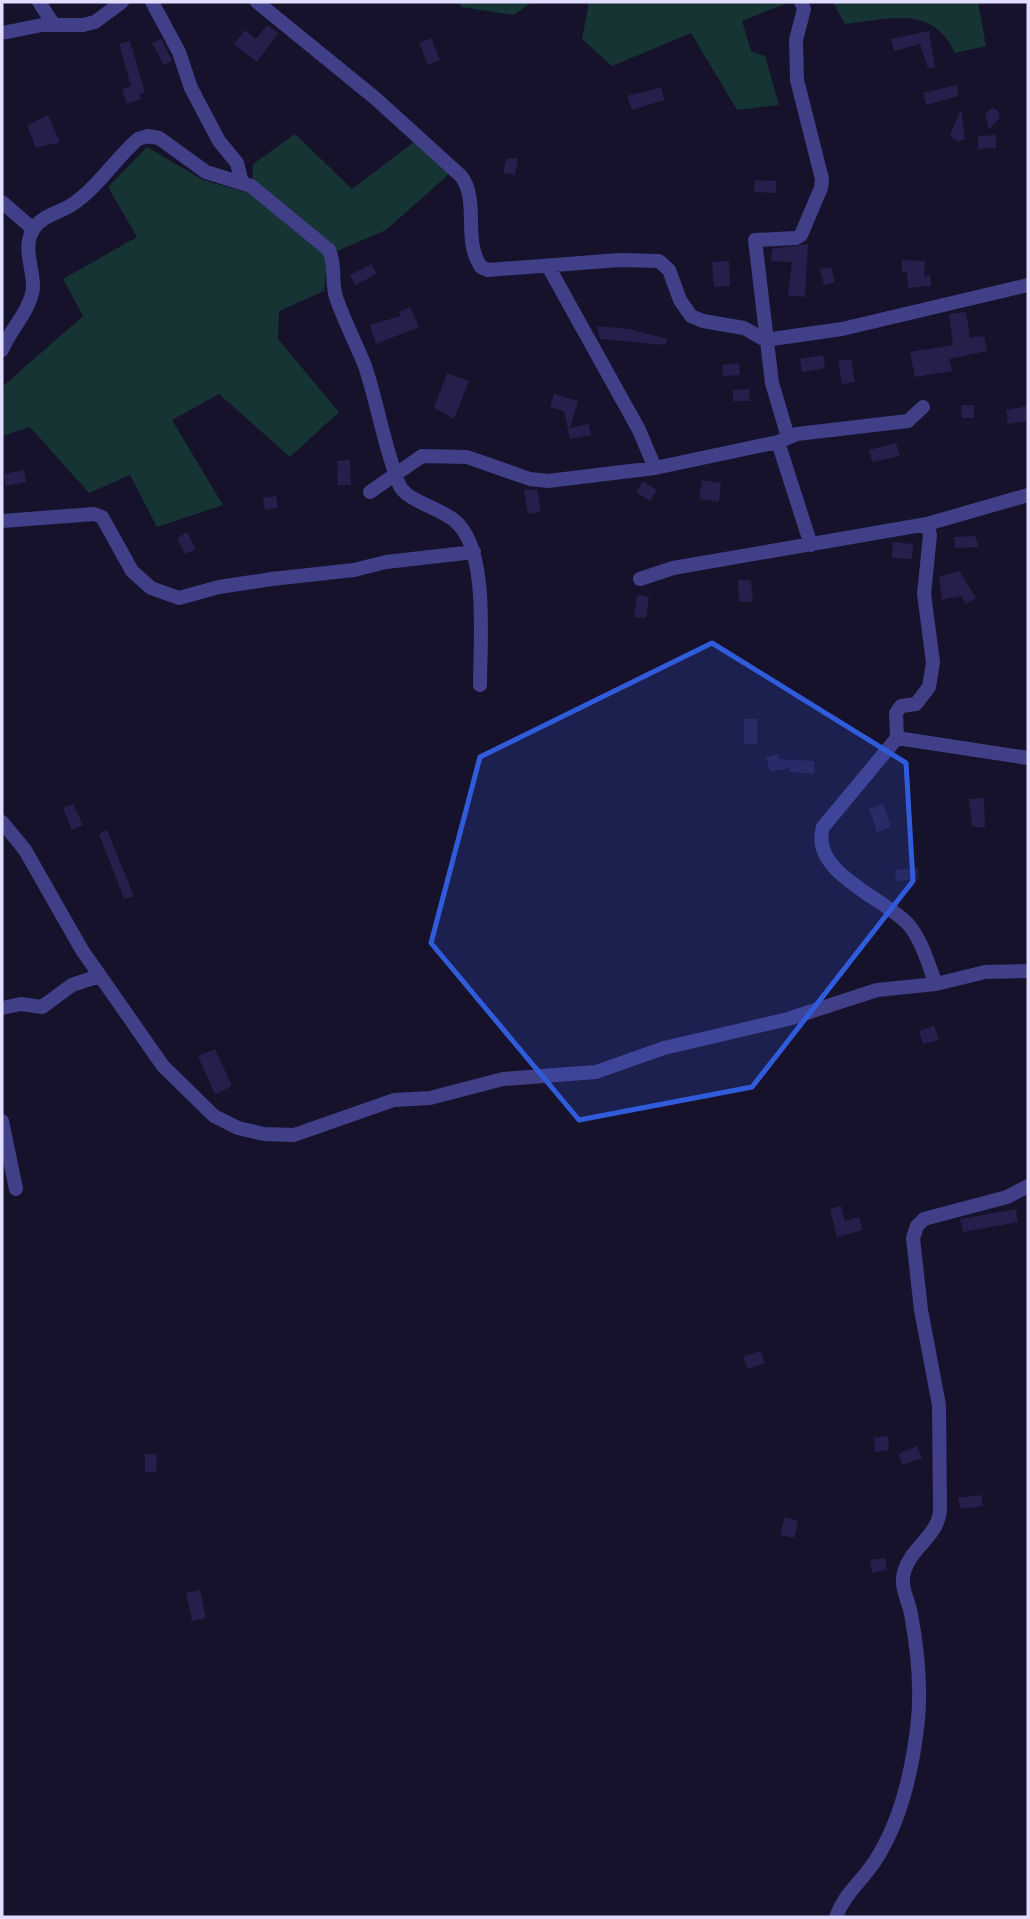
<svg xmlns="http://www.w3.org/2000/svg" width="1030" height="1919" font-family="Barlow,sans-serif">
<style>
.green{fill:#153433}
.building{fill:#271f4b}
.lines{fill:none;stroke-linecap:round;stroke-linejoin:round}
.minor{stroke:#413f88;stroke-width:14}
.marked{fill:#305cdc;fill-opacity:0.2;stroke:#305cdc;stroke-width:5;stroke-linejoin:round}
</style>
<rect width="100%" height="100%" fill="#16122b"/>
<path class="green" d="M 458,2 L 532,2 L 514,15 L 462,7 Z
M 589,2 L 790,2 L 742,21 L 751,51 L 765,56 L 779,105 L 737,110 L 691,33 L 612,66 L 582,39 Z
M 833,2 L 978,2 L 986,46 L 955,53 C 933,4 889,19 845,24 Z
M 295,134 L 352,189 L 418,139 L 449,174 L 386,230 L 328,255 L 324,291 L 279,311 L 278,339 L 339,412 L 290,457 L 219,394 L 172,420 L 223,505 L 157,527 L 130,475 L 89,493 L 30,427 L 2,436 L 2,387 L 83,316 L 63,279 L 137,237 L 108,187 L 147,147 L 203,180 L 252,194 L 253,164 Z"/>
<path class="building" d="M 267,25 L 278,33 L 257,62 L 234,44 L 245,30 L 256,39 Z
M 929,31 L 935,67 L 928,68 L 920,44 L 894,51 L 891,39 Z
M 431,38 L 440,60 L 428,65 L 419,43 Z
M 161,39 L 172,61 L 164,65 L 152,43 Z
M 130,41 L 145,92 L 140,94 L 141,99 L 127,104 L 122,89 L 131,86 L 119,44 Z
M 957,85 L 958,96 L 926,105 L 923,93 Z
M 661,87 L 664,100 L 632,110 L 627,96 Z
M 992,108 L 998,110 L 1000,118 L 989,129 L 985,114 Z
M 961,109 L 965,139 L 958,142 L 950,135 Z
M 48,115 L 60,142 L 36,148 L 27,126 Z
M 996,135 L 996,148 L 978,149 L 978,136 Z
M 518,158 L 515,175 L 503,173 L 506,159 Z
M 755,180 L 776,181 L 776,193 L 754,192 Z
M 808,244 L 805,297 L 788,295 L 792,262 L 771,261 L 772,249 Z
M 902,260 L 925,261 L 924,276 L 930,275 L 931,286 L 908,288 L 907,272 L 902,272 Z
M 729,261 L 730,286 L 714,287 L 712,262 Z
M 371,264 L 377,274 L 355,285 L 350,275 Z
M 831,267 L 835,282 L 824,285 L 820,269 Z
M 410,307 L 419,327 L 376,344 L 370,325 L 401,316 L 399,312 Z
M 966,312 L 970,338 L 984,336 L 987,351 L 949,359 L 952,371 L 915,377 L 910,352 L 953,345 L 949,314 Z
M 597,326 L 629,329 L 667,339 L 666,345 L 600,339 Z
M 823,355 L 825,368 L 802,372 L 800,359 Z
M 851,359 L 855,382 L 842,384 L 838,361 Z
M 739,363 L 740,375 L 723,376 L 722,365 Z
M 447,373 L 469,381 L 454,419 L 434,408 Z
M 749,389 L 750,401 L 733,401 L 733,390 Z
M 554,394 L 578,401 L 570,428 L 589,424 L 591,435 L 570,439 L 564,411 L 550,407 Z
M 961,405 L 974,405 L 974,418 L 962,418 Z
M 1028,406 L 1028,421 L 1008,424 L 1006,410 Z
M 896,443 L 900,456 L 872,462 L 869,450 Z
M 350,460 L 351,485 L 338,485 L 337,461 Z
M 24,470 L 26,482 L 6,486 L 4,474 Z
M 702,480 L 721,483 L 719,502 L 699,499 Z
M 643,481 L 657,490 L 650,501 L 636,492 Z
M 537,489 L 541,512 L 528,514 L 524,490 Z
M 276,496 L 278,508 L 265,510 L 263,498 Z
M 187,532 L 196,549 L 185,554 L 177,538 Z
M 975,536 L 979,547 L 955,548 L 954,537 Z
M 893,542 L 913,544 L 912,559 L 892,558 Z
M 959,571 L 976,598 L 966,604 L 961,596 L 942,600 L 939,577 Z
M 738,580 L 751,580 L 753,602 L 739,602 Z
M 637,595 L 649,597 L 646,618 L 634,617 Z
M 744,719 L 757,719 L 757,744 L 744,744 Z
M 778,754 L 779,759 L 814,761 L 814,774 L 790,772 L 790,768 L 770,772 L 766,757 Z
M 984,798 L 985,828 L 972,826 L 969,799 Z
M 73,804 L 83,825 L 72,830 L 63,808 Z
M 883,804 L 891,827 L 877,832 L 869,808 Z
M 107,830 L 134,896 L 124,899 L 99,834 Z
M 918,868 L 919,879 L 896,881 L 895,870 Z
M 934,1026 L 939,1040 L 923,1044 L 919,1031 Z
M 215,1049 L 232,1086 L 215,1094 L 198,1056 Z
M 841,1206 L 845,1221 L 859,1217 L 863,1230 L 837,1237 L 830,1209 Z
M 1016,1209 L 1018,1222 L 963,1232 L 960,1219 Z
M 760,1351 L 765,1363 L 748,1369 L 743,1357 Z
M 888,1436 L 889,1450 L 875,1452 L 874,1438 Z
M 917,1446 L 922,1458 L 903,1465 L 898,1454 Z
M 145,1454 L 157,1454 L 156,1472 L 145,1472 Z
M 981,1495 L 983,1506 L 960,1509 L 958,1498 Z
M 785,1517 L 798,1521 L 794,1538 L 780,1535 Z
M 885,1558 L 887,1570 L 872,1573 L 870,1560 Z
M 200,1590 L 206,1618 L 192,1621 L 186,1593 Z"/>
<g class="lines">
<path class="minor" d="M 39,2 L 54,25
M 152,2 L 179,52 L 191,88 L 219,141 L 237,163 L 242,183
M 257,2 L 375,98 L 461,176 C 480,201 462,240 481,267 L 488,270 L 620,260 L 659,261 L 669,270 L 680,300 L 691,316 L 703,321 L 744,328 L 765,340 L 842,329 L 1028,285
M 2,33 L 42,25 L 83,25 L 95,22 L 122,2
M 2,202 L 33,229
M 548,266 L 639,430 L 655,468
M 2,350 C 10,329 30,312 33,288 C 34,269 22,248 33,230 C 41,215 60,213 73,204 C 98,187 115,159 138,139 L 148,136 L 159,138 L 206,172 L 251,186 L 329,250 C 336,265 331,282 336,297 C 344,321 356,343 365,366 C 378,405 384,446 399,484 C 405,501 439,507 455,521 C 489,549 480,643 480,685
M 788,437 L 772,383 L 755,240 L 796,238 L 801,235 L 821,188 L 822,179 L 797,80 L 796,40 L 804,9 L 801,2
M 778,442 L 811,545
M 370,492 L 422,456 L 467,457 L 530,479 L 548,481 L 655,468 L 778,442 L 797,434 L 908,421 L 923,407
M 2,521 L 94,514 L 102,517 L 132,571 L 151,588 L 179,598 L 219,587 L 272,579 L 354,570 L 386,562 L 474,552
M 927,524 L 930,535 L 924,594 L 933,662 L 929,687 L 916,704 L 901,706 L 896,713 L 897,738 L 823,827 C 809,872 884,898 908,924 C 922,940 928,964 936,984
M 640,579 L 673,568 L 927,524 L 1028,495
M 897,738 L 1028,758
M 2,822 L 25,850 L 82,950 L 163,1066 L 214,1116 L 238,1128 L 264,1134 L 294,1135 L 394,1100 L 430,1098 L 503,1079 L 596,1072 L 664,1048 L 788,1019 L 877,990 L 936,984 L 985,972 L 1028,971
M 2,1008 L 21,1004 L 42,1007 L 72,985 L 99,976
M 2,1121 L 16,1189
M 836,1917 C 844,1894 862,1881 875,1861 C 901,1821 913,1767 918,1720 C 921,1687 917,1646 911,1614 C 908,1599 900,1587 904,1572 C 911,1547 939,1535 940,1510 L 939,1405 L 921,1310 L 913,1238 L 917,1226 L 924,1219 L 1007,1197 L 1028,1186"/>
</g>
<path class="marked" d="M 712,643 L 906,763 L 913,881 L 752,1087 L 579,1120 L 431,943 L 480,757 Z"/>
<rect width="1030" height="1919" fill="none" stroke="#e0ddfe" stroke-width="7"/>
</svg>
